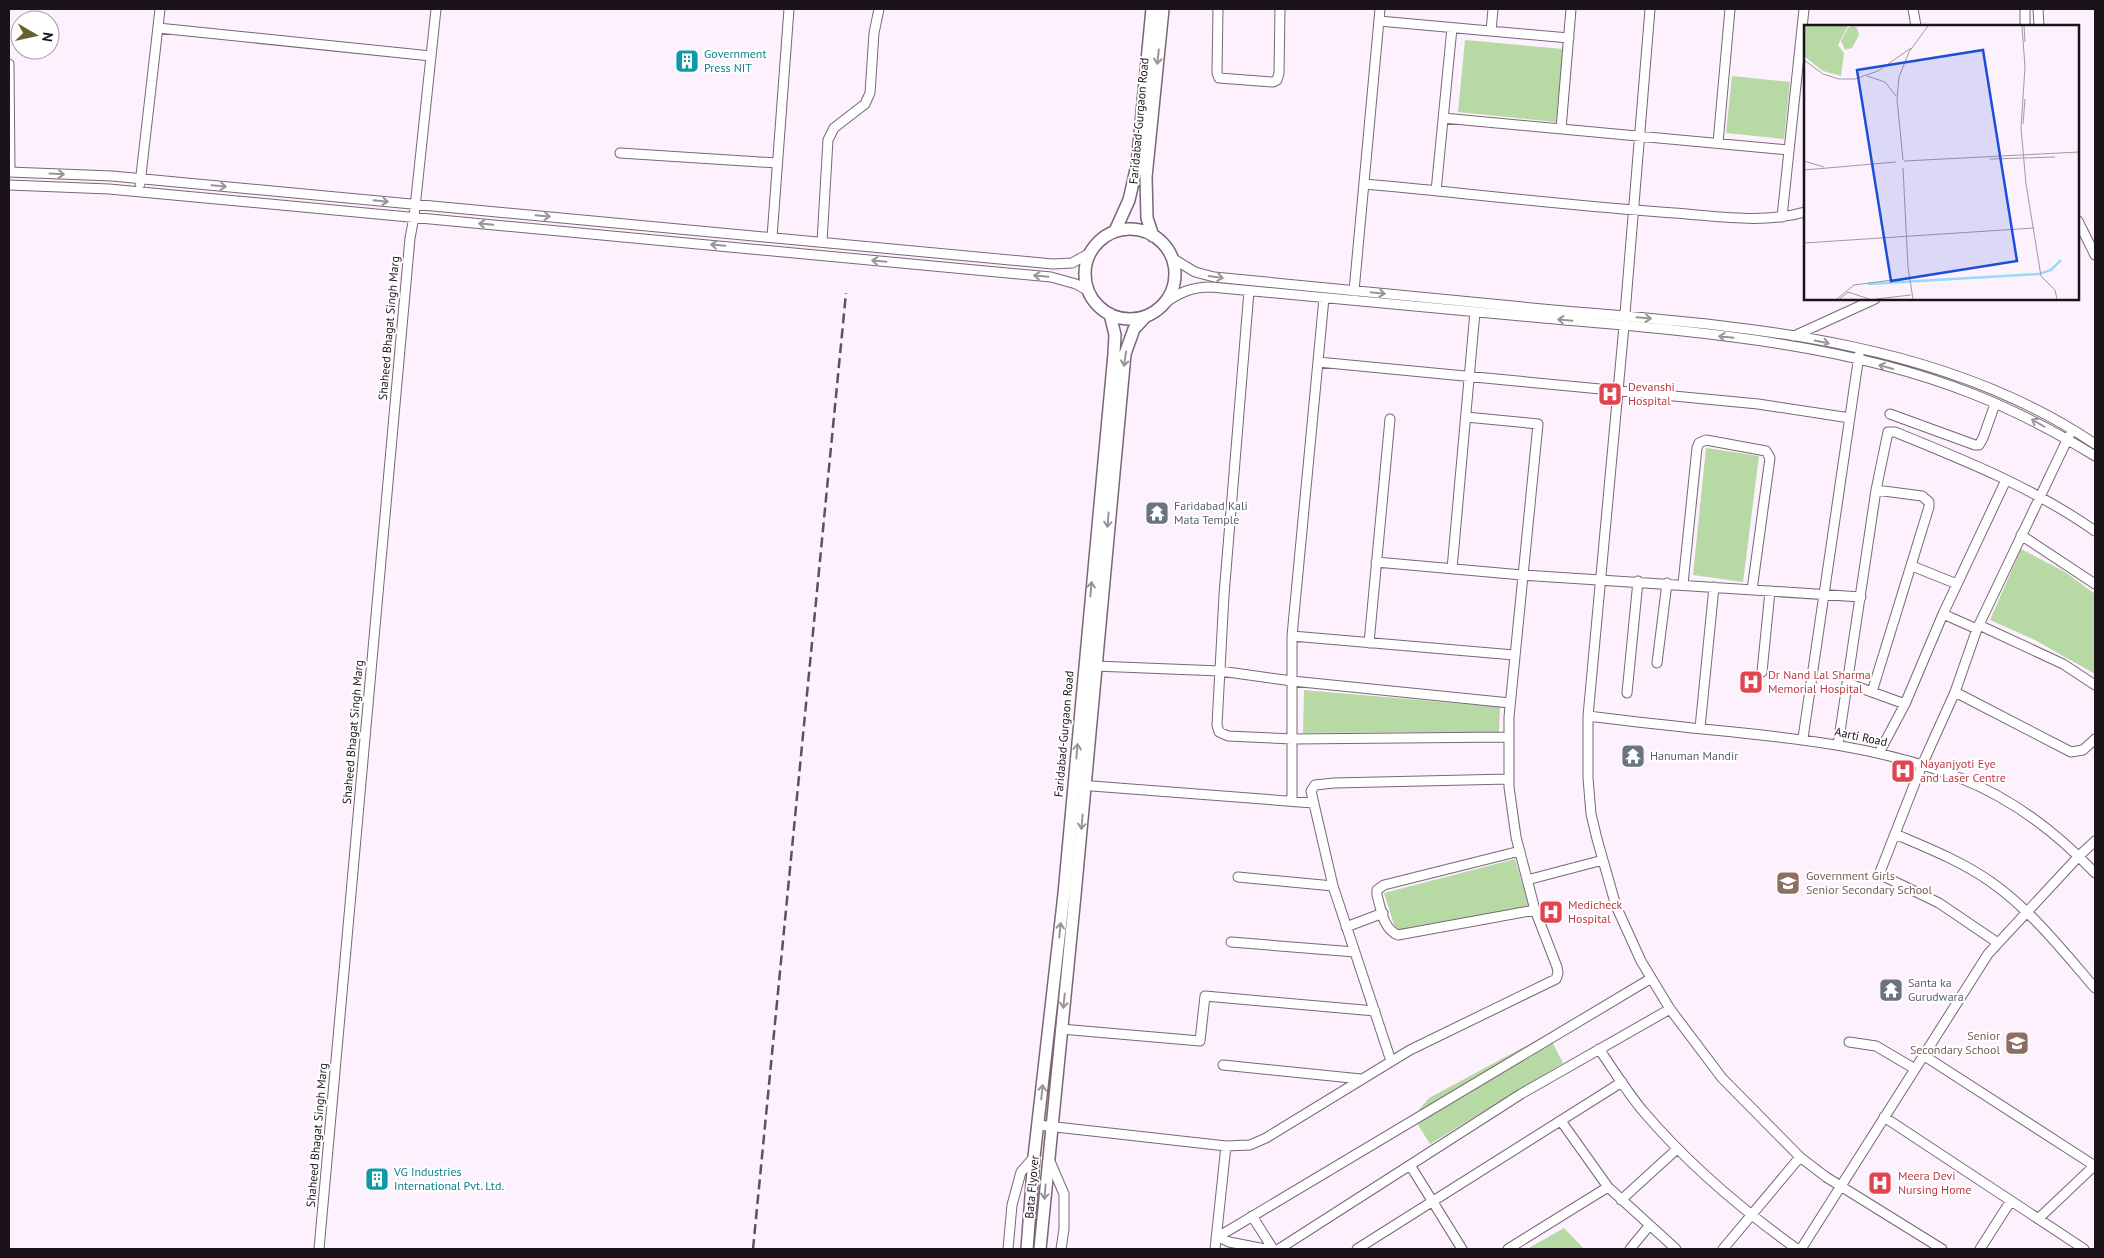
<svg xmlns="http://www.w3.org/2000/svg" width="2104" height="1258" font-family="'PT Sans',sans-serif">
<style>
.green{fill:#b7d9a4}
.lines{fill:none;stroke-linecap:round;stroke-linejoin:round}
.minor-casing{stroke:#796778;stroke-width:11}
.major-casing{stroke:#796778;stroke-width:14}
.minor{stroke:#fff;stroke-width:9}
.major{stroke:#fff;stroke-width:11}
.rail{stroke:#5b525b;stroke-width:2.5;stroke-dasharray:10 5;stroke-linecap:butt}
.oneway{stroke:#989598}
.labels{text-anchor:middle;stroke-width:4;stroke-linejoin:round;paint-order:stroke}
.culture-label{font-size:12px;fill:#0d838f;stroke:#fff;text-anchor:start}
.street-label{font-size:12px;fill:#1a131a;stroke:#fff}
.health-label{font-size:12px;fill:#be3a42;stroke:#fff;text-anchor:start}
.worship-label{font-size:12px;fill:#5b616d;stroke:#fff;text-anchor:start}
.education-label{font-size:12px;fill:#785e54;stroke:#fff;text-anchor:start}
.inset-river{fill:none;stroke:#95dbfa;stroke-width:2.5}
.inset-road{fill:none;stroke:#a298a2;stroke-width:1}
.view{fill:#1d4ed8;fill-opacity:0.15;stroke:#1d4ed8;stroke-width:2.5}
.inset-edge{fill:none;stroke:#1a131a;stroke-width:2.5}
</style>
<rect width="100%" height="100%" fill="#fdf1fd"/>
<path class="green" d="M 1465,40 L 1563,49 L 1556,122 L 1458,112 Z
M 1732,76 L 1790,82 L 1784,139 L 1726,133 Z
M 1706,448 L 1759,456 L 1743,582 L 1693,575 Z
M 2021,549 L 2065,572 L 2095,594 L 2095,674 L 2035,640 L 1990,620 Z
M 1304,690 L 1500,707 L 1499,732 L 1303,733 Z
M 1515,859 L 1529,907 L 1396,931 L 1384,893 Z
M 1548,1034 L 1563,1063 L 1430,1144 L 1413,1117 L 1429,1098 Z
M 1564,1228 L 1584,1249 L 1527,1249 Z"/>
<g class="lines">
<g class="minor-casing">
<path id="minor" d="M 1218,9 L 1217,73 L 1219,78 L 1273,82 L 1277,80 L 1279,73 L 1280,9
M 1650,9 L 1624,326 L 1588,716 L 1588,778 L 1591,814 L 1597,839 L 1616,906 L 1641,961 L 1670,1009 L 1722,1078 L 1800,1157 L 1826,1177 L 1942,1249
M 1913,9 L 1916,26
M 2025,9 L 2025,26
M 2038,9 L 2039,26
M 1379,21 L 1569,38
M 158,28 L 431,56
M 1491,31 L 1493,9
M 9,64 L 10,172
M 1443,118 L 1789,150
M 1561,129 L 1571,9
M 1718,143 L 1730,9
M 620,153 L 777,163
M 9,172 L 112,176 L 1053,264 L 1072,263 L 1090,253
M 140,184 L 160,9
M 1364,184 C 1467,193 1570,206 1674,213 C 1717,216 1763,224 1805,212
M 9,185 L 109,189 L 1051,277 L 1076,284 L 1087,290
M 1436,191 L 1452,28
M 1782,217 L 1804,9
M 2078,221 L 2095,255
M 772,237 L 789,9
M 822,242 L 828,140 L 834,128 L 865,104 L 870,93 L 874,33 L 879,9
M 1172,258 L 1195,272 L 1214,277 C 1327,288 1440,299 1553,310 C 1737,326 1937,337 2095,444
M 1249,291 L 1224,595 L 1217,725 L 1219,732 L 1228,736 L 1292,739 L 1509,737
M 1354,291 L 1380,9
M 1162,305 C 1178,293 1191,287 1211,287 C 1322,298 1433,308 1543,318 C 1686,331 1839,341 1973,394 C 2016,411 2056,432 2095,456
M 1794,336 L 1875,299
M 1318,362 L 1758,404 L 1850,418
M 1890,414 L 1975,445 L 1979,445 L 1983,438 L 1995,404
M 2021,535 L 2095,584
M 1376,562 L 1522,575 L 1861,597
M 1912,566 L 1957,584
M 1452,569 L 1475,312
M 1683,584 L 1697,448 L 1699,443 L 1706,440 L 1766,451 L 1770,458 L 1752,590
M 1943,614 L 1977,629
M 1979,625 L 2063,664 L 2095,685
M 1292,636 L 1514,655
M 1369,643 L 1390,419
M 1657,663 L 1667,583
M 1095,666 L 1220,671 L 1292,681 L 1510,703
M 1762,672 L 1770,591
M 1847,683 L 1905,704
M 1872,692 L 1929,507 L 1929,502 L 1922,496 L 1876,490
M 1955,692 L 2071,752 L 2083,750 L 2095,739
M 1627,693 L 1638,581
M 1588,716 C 1630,721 1671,726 1713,730 C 1796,738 1881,747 1960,778 C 2011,798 2058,834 2095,873
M 1700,728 L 1714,587
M 1803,738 L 1859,355
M 1838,745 L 1876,490 L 1888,432 L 1895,432 C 1964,460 2034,488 2095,531
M 1879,753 L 1905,704 L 1943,614 L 2006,480
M 1079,785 L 1313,803
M 1292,801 L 1292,636 L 1324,298
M 1895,834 C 1928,848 1961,861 1991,882 C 2031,910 2063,951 2095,988
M 1520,851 L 1384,885 L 1377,890 L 1377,895 C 1381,909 1383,929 1398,935 L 1535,910
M 1238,877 L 1333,886
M 1527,880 L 1603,860
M 1346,927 L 1383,913
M 1231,942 L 1355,952
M 1998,943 L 1939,903 L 1881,875 L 1880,872 L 1922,765 L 1955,692 L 1977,629 L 2069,436
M 1061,1029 L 1200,1041 L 1205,996 L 1375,1011
M 1849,1042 L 1876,1046 L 1915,1069
M 1599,1049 C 1613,1069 1627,1092 1643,1111 C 1688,1164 1741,1209 1797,1249
M 1923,1055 L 2095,1166
M 1391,1061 L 1333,886 L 1311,791 L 1315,785 L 1334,783 L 1509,779
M 1223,1065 L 1361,1079
M 1884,1117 L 2084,1249
M 1561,1121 L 1608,1187 L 1676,1249
M 1038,1125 L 1226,1146 L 1250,1145 L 1266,1138 L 1410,1050 L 1556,979 L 1558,973 L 1557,967 L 1535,910 L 1516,837 L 1509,787 L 1509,717 L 1538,424 L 1466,417
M 1049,1159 L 1064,1194 L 1064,1229 L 1061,1249
M 1410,1165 L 1462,1249
M 1621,1200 L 1677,1149
M 1252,1216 L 1273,1249
M 2038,1219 L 2095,1165
M 1219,1237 L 1229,1242 L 1265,1249
M 1216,1238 L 1650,979
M 319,1249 L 410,238 L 414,217 L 436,9
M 1008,1249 L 1012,1205 L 1021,1172 L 1034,1157
M 1215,1249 L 1226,1146
M 1279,1249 L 1521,1094 L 1670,1009
M 1357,1249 L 1622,1082
M 1508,1249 L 1608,1187
M 1630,1249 L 1649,1226
M 1723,1249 L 1800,1157
M 1801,1249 L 1988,954 L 2079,856 L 2095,841
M 1980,1249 L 2010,1202"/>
</g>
<g class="major-casing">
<path id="major" d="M1085 274a45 45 0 1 1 90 0a45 45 0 1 1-90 0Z
M 1115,231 L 1129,200 L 1137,165 L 1152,9
M 1153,236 L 1147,218 L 1146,177 L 1163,9
M 1027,1249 L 1034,1157 L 1064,894 L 1114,354 L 1115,335 L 1110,314
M 1040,1249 L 1075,895 L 1125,354 L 1134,329 L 1146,316"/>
</g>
<use href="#minor" class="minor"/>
<use href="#major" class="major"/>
<path class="rail" d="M 753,1249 L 846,293"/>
</g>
<defs><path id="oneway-shaft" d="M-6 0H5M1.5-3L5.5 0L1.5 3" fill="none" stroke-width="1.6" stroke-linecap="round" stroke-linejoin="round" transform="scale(1.25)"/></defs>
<g class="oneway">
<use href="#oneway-shaft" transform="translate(1158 57) rotate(96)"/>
<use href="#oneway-shaft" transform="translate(57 174) rotate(3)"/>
<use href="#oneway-shaft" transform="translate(219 186) rotate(5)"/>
<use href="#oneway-shaft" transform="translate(381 201) rotate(6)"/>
<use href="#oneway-shaft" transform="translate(543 216) rotate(5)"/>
<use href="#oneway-shaft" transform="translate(486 224) rotate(-175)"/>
<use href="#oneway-shaft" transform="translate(718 245) rotate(-175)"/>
<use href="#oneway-shaft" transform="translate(879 261) rotate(-175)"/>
<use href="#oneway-shaft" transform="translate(1041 276) rotate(-175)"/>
<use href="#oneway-shaft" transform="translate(1216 277) rotate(8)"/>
<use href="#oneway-shaft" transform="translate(1378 293) rotate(6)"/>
<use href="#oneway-shaft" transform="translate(1644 318) rotate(5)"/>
<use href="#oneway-shaft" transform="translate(1565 320) rotate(-175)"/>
<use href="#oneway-shaft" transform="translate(1726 337) rotate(-174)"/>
<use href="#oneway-shaft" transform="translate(1822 342) rotate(11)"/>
<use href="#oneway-shaft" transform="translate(1125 359) rotate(99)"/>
<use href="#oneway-shaft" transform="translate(1886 367) rotate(-165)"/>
<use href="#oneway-shaft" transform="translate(2038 423) rotate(-150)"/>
<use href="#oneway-shaft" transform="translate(1108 520) rotate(95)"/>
<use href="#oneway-shaft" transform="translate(1091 589) rotate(-85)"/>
<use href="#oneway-shaft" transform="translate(1077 751) rotate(-85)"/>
<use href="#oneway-shaft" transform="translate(1082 822) rotate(95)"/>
<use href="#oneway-shaft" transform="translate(1060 930) rotate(-84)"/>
<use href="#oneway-shaft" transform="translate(1064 1001) rotate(96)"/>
<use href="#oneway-shaft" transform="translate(1042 1092) rotate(-84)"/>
<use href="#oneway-shaft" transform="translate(1045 1192) rotate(95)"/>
</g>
<defs>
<g id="building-square" transform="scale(1.25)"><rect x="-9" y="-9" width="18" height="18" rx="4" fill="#0f9aa8" stroke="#fff"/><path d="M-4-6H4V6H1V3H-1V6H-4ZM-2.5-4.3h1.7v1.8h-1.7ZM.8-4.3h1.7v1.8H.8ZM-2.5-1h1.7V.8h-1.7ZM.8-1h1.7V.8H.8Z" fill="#fff"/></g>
<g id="hospital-square" transform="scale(1.25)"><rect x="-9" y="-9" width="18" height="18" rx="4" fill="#e0444e" stroke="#fff"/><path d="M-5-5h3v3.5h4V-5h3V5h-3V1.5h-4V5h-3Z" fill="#fff"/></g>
<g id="temple-square" transform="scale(1.25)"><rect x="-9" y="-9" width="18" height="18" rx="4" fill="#6b7280" stroke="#fff"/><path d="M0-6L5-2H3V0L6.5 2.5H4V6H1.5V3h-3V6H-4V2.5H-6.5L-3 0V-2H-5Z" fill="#fff"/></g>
<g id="school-square" transform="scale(1.25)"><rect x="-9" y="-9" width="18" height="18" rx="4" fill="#8d6e63" stroke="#fff"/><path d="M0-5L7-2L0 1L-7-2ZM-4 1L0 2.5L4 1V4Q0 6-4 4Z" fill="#fff"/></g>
</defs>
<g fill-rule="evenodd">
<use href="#building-square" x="687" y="61"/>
<use href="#hospital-square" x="1610" y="394"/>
<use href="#temple-square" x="1157" y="513"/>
<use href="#hospital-square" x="1751" y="682"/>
<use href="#temple-square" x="1633" y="756"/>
<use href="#hospital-square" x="1903" y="771"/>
<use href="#school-square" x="1788" y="883"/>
<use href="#hospital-square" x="1551" y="912"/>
<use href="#temple-square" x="1891" y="990"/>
<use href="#school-square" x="2017" y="1043"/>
<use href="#building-square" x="377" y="1179"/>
<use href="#hospital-square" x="1880" y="1183"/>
</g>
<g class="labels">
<g class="culture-label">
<text x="704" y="58">Government<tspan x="704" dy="14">Press NIT</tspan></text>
<text x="394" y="1176">VG Industries<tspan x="394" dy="14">International Pvt. Ltd.</tspan></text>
</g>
<g class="street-label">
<text transform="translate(1139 121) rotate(-85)" y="4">Faridabad-Gurgaon Road</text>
<text transform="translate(389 328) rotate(-85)" y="4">Shaheed Bhagat Singh Marg</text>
<text transform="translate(353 732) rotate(-85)" y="4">Shaheed Bhagat Singh Marg</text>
<text transform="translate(1064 734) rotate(-85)" y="4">Faridabad-Gurgaon Road</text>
<text transform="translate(1861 737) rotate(12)" y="4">Aarti Road</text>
<text transform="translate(317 1135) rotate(-85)" y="4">Shaheed Bhagat Singh Marg</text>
<text transform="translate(1032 1187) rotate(-85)" y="4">Bata Flyover</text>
</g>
<g class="health-label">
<text x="1628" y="391">Devanshi<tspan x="1628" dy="14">Hospital</tspan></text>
<text x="1768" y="679">Dr Nand Lal Sharma<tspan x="1768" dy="14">Memorial Hospital</tspan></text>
<text x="1920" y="768">Nayanjyoti Eye<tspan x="1920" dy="14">and Laser Centre</tspan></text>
<text x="1568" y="909">Medicheck<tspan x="1568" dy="14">Hospital</tspan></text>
<text x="1898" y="1180">Meera Devi<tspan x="1898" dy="14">Nursing Home</tspan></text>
</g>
<g class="worship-label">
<text x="1174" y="510">Faridabad Kali<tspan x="1174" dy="14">Mata Temple</tspan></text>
<text x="1650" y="760">Hanuman Mandir</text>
<text x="1908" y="987">Santa ka<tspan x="1908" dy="14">Gurudwara</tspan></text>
</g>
<g class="education-label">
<text x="1806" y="880">Government Girls<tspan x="1806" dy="14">Senior Secondary School</tspan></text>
<text x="2000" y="1040" text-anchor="end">Senior<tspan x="2000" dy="14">Secondary School</tspan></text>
</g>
</g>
<g transform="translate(1804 25)">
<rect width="275" height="275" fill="#fdf1fd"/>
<path d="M 0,1 L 44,1 L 34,20 L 40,28 L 37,51 L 19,46 L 1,32 ZM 49,1 L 53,3 L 55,10 L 48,23 L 41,25 L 37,16 L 44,3 Z" fill="#b7d9a4"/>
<path class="inset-river" d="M 64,259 L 235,249 L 247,245 L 257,235"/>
<path class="inset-road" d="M 218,1 L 221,42 L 217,103 L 222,159 L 237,251 L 251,265 L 253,274M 220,1 L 221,17M 0,35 L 19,49 L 35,54 L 51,54 L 74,46 L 107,23M 63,51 L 81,57 L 92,71M 219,99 L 221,74M 186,134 L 251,132M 99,135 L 93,74 L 95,52 L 105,27 L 124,1M 0,136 L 20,142M 100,136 L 275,127M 99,143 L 104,242 L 109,274M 0,145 L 92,137M 0,218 L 230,203M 33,274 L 50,260 L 104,253M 36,274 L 44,267 L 65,274M 72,274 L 107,270"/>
<path class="view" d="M 179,25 L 213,236 L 87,256 L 53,45 Z"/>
<rect width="275" height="275" class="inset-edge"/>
</g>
<rect width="2104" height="1258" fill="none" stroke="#1a131a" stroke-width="20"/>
<g transform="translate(35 35) rotate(99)"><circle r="24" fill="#ffffff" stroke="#a3a1a3"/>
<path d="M0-4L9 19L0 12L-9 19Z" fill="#66612d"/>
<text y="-8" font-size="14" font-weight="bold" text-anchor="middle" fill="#1a131a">N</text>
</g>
</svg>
